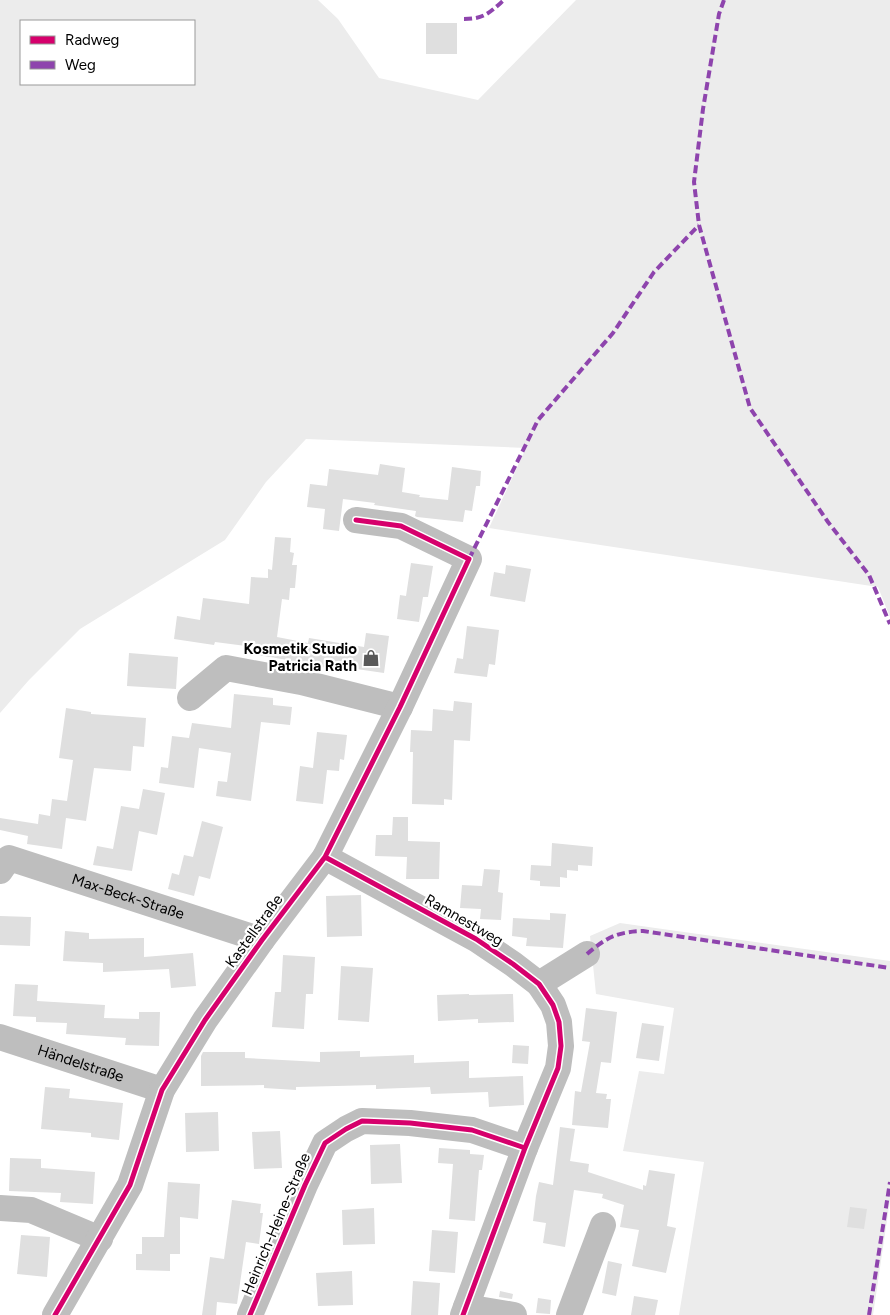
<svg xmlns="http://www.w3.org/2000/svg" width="890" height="1315" font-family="Figtree,sans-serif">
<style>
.green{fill:#ececec;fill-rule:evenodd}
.building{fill:#dfdfdf}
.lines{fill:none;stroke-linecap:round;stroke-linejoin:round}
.minor{stroke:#bebebe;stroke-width:26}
.quiet{stroke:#8e44ad;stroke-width:4;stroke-dasharray:8 4;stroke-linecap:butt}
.cycleway-casing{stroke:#fff;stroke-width:8}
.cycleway{stroke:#d6006c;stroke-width:5}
.labels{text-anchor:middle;stroke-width:4.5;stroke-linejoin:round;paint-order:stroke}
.poi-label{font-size:15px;font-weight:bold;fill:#000;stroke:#fff;text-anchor:end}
.street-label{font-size:15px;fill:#000;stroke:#fff}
</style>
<rect width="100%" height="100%" fill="#fff"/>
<path class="green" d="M 0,0 L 318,0 L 338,19 L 379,78 L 478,100 L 576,0 L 890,0 L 890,617 L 878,587 L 489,528 L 526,448 L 306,439 L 266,482 L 225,540 L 80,629 L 29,680 L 0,713 ZM 21,21 L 194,21 L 194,84 L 21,84 Z
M 620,923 L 890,961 L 890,1200 L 873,1315 L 679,1315 L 704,1162 L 623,1151 L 639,1071 L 664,1074 L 674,1008 L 596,994 L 590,936 Z"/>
<path class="building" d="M 426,23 L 457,23 L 457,54 L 426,54 Z
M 380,464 L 405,468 L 402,492 L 420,495 L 419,497 L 448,500 L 452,467 L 481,471 L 480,486 L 476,486 L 472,511 L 465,510 L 463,522 L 417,517 L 415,516 L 416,511 L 374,505 L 375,503 L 343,499 L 339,531 L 323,529 L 325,509 L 307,507 L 310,484 L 327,486 L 329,469 L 378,475 Z
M 275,537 L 291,538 L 290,552 L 294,553 L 292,565 L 297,565 L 295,588 L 290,588 L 289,600 L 282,599 L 277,637 L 308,643 L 309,638 L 364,647 L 366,633 L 389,636 L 384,673 L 329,665 L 329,668 L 288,663 L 288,660 L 245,653 L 246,646 L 215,642 L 214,645 L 174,639 L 177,616 L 200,620 L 203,598 L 249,604 L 251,577 L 268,578 L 268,569 L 272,570 Z
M 411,563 L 433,566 L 428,597 L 423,597 L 419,622 L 397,619 L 400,595 L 406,596 Z
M 506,565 L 531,569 L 525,602 L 490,596 L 494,572 L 505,574 Z
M 467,626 L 499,630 L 495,665 L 489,664 L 487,677 L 454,673 L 457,658 L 463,659 Z
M 129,653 L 178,657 L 176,689 L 127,686 Z
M 234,694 L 273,698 L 273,705 L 292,707 L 290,725 L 261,722 L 251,801 L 216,796 L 218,781 L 227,782 L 231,753 L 199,748 L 194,788 L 159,783 L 161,767 L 168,768 L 172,736 L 189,738 L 192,723 L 231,728 Z
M 454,701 L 472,703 L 470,741 L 454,740 L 452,800 L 444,799 L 444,805 L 412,804 L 413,752 L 410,752 L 411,730 L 432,731 L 433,709 L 453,711 Z
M 66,708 L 91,712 L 91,714 L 146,718 L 144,747 L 133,746 L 131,771 L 94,768 L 86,821 L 66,818 L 62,849 L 27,844 L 28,836 L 0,830 L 0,818 L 38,824 L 39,814 L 50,816 L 52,799 L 67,801 L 73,760 L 59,758 Z
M 317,732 L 347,735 L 344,760 L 340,759 L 339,771 L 327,770 L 323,804 L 296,801 L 300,766 L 313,768 Z
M 143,789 L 165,793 L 157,835 L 139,831 L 132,871 L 93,865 L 97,846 L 113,849 L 121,806 L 139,809 Z
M 393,817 L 408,817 L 408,841 L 440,842 L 439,879 L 406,879 L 407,857 L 375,856 L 376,835 L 392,835 Z
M 202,821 L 223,827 L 210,879 L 199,876 L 194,896 L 168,889 L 172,873 L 179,875 L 184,855 L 193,857 Z
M 552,843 L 593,847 L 592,866 L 578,865 L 578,871 L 567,870 L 567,878 L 560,877 L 560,887 L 540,886 L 540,881 L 530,880 L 531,865 L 551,866 Z
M 484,869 L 500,870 L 498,892 L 503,893 L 501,920 L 480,919 L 481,909 L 460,908 L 462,885 L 482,886 Z
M 361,895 L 362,936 L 327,937 L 326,896 Z
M 550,913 L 566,914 L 563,948 L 526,946 L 527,938 L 512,936 L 513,918 L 550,920 Z
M 0,916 L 31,917 L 30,946 L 0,945 Z
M 65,931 L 89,933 L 89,939 L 144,938 L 144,957 L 193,953 L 196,986 L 171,988 L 169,969 L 103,972 L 103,963 L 63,961 Z
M 283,955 L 315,957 L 313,994 L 306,994 L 304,1029 L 272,1027 L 275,992 L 281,992 Z
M 341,966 L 373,968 L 369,1022 L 338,1020 Z
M 15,984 L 38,985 L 37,1001 L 105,1005 L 104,1018 L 139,1019 L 139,1012 L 160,1012 L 159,1046 L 125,1045 L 126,1038 L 66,1034 L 67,1023 L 36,1022 L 36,1017 L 13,1016 Z
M 469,994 L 469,995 L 513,994 L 514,1022 L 478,1023 L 478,1019 L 438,1021 L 437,995 Z
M 586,1008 L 617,1012 L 611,1063 L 601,1062 L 596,1093 L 607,1094 L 606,1099 L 611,1099 L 608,1128 L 572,1125 L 575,1091 L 581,1092 L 590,1042 L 582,1041 Z
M 642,1023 L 664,1026 L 659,1061 L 636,1058 Z
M 513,1045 L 529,1046 L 528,1064 L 512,1063 Z
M 360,1051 L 360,1057 L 414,1055 L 414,1063 L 469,1061 L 469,1078 L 523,1076 L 524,1105 L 489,1107 L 488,1092 L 431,1094 L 430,1087 L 376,1089 L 376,1085 L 296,1087 L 296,1090 L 264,1088 L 264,1085 L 201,1086 L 201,1056 L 203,1052 L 245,1052 L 245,1058 L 320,1062 L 320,1052 Z
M 45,1087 L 70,1089 L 69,1098 L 123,1103 L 119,1140 L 91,1137 L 91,1133 L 41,1129 Z
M 218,1112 L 219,1151 L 186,1152 L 185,1113 Z
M 560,1127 L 575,1129 L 570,1161 L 589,1164 L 588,1172 L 643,1190 L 643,1185 L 646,1186 L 649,1170 L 675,1174 L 667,1226 L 676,1228 L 666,1273 L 632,1266 L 639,1230 L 620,1227 L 624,1205 L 602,1198 L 603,1194 L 574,1190 L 565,1247 L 543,1243 L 546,1223 L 533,1221 L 536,1196 L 539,1182 L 553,1185 Z
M 280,1131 L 282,1168 L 254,1169 L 252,1132 Z
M 400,1144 L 402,1183 L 371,1184 L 370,1145 Z
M 439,1148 L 470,1150 L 470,1154 L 484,1155 L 482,1170 L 479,1170 L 475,1221 L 449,1219 L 453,1164 L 438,1163 Z
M 10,1158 L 41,1159 L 41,1168 L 95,1172 L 93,1204 L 60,1202 L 61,1193 L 9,1191 Z
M 168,1182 L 200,1184 L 198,1219 L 180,1217 L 180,1254 L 170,1254 L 170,1271 L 136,1270 L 136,1254 L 142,1254 L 142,1237 L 164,1237 Z
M 232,1200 L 261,1204 L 260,1213 L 263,1213 L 259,1244 L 246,1242 L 237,1304 L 217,1302 L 216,1315 L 202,1315 L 210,1257 L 224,1259 Z
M 850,1207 L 867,1209 L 864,1229 L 847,1227 Z
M 374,1208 L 375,1244 L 343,1245 L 342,1210 Z
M 432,1230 L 458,1232 L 455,1273 L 429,1271 Z
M 21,1235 L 50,1237 L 47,1277 L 17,1274 Z
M 608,1261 L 622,1264 L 616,1296 L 602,1293 Z
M 352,1271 L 353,1305 L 318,1306 L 316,1273 Z
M 413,1281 L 440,1283 L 438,1315 L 411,1315 Z
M 500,1291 L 513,1294 L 512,1299 L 499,1297 Z
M 634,1296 L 658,1300 L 655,1315 L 631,1315 Z
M 538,1298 L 551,1300 L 550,1314 L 536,1313 Z"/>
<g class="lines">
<g class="minor">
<path d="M 190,698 L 226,668 L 301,682 L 400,707"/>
<path d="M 325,857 L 476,939 L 513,964 L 539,984 L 553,1005 L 559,1022 L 561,1046 L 558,1068 L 525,1148 L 463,1315"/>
<path id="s1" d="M 0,871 L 9,858 L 262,940"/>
<path d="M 539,984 L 587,954"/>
<path id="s2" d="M 0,1037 L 162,1090"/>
<path d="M 0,1208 L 31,1210 L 100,1239"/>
<path d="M 466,1307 L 514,1315"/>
<path d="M 55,1315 L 130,1185 L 162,1090 L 205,1020 L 262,940 L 325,857 L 400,707 L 469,559 L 401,526 L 356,520"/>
<path d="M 250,1315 L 305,1185 L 325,1143 L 346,1129 L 362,1121 L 410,1123 L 472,1130 L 525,1148"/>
<path d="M 569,1315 L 603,1225"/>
</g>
<path class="quiet" d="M 724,0 L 719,14 L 703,109 L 694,182 L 699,225 L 750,408 L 828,522 L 869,575 L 890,624
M 464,19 C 484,19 489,13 504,0
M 469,559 L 538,420 L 613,333 L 654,272 L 699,225
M 587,954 C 607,937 617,932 643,931 L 890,968
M 869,1315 L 890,1182"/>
<g class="cycleway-casing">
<path id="cycleway" d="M 325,857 L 476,939 L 513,964 L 539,984 L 553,1005 L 559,1022 L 561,1046 L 558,1068 L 525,1148 L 463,1315
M 55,1315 L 130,1185 L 162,1090 L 205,1020 L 262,940 L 325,857 L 400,707 L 469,559 L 401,526 L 356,520
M 250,1315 L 305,1185 L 325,1143 L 346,1129 L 362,1121 L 410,1123 L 472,1130 L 525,1148"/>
</g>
<use href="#cycleway" class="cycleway"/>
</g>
<defs>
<g id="shop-bare" transform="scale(1.35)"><path d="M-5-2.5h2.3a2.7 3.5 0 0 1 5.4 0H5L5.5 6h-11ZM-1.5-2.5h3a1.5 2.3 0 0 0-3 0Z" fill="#595959" stroke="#fff" stroke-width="2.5" paint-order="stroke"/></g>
</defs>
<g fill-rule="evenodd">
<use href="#shop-bare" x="371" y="658"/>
</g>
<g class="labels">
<g class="poi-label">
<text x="357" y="654">Kosmetik Studio<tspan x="357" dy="17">Patricia Rath</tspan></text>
</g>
<g class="street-label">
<text dy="5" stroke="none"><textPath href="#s1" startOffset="141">Max-Beck-Straße</textPath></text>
<text transform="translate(464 920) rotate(30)" y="5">Ramnestweg</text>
<text transform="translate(254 931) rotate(-54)" y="5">Kastellstraße</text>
<text dy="5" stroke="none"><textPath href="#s2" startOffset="85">Händelstraße</textPath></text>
<text transform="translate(276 1224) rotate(-67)" y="5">Heinrich-Heine-Straße</text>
</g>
</g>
<rect x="20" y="20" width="175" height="65" fill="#ffffff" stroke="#999999"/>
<rect x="30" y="36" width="25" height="8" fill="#d6006c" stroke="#999999"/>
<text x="65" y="45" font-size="15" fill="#000000">Radweg</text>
<rect x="30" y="61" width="25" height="8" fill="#8e44ad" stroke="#999999"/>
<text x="65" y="70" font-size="15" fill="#000000">Weg</text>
</svg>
